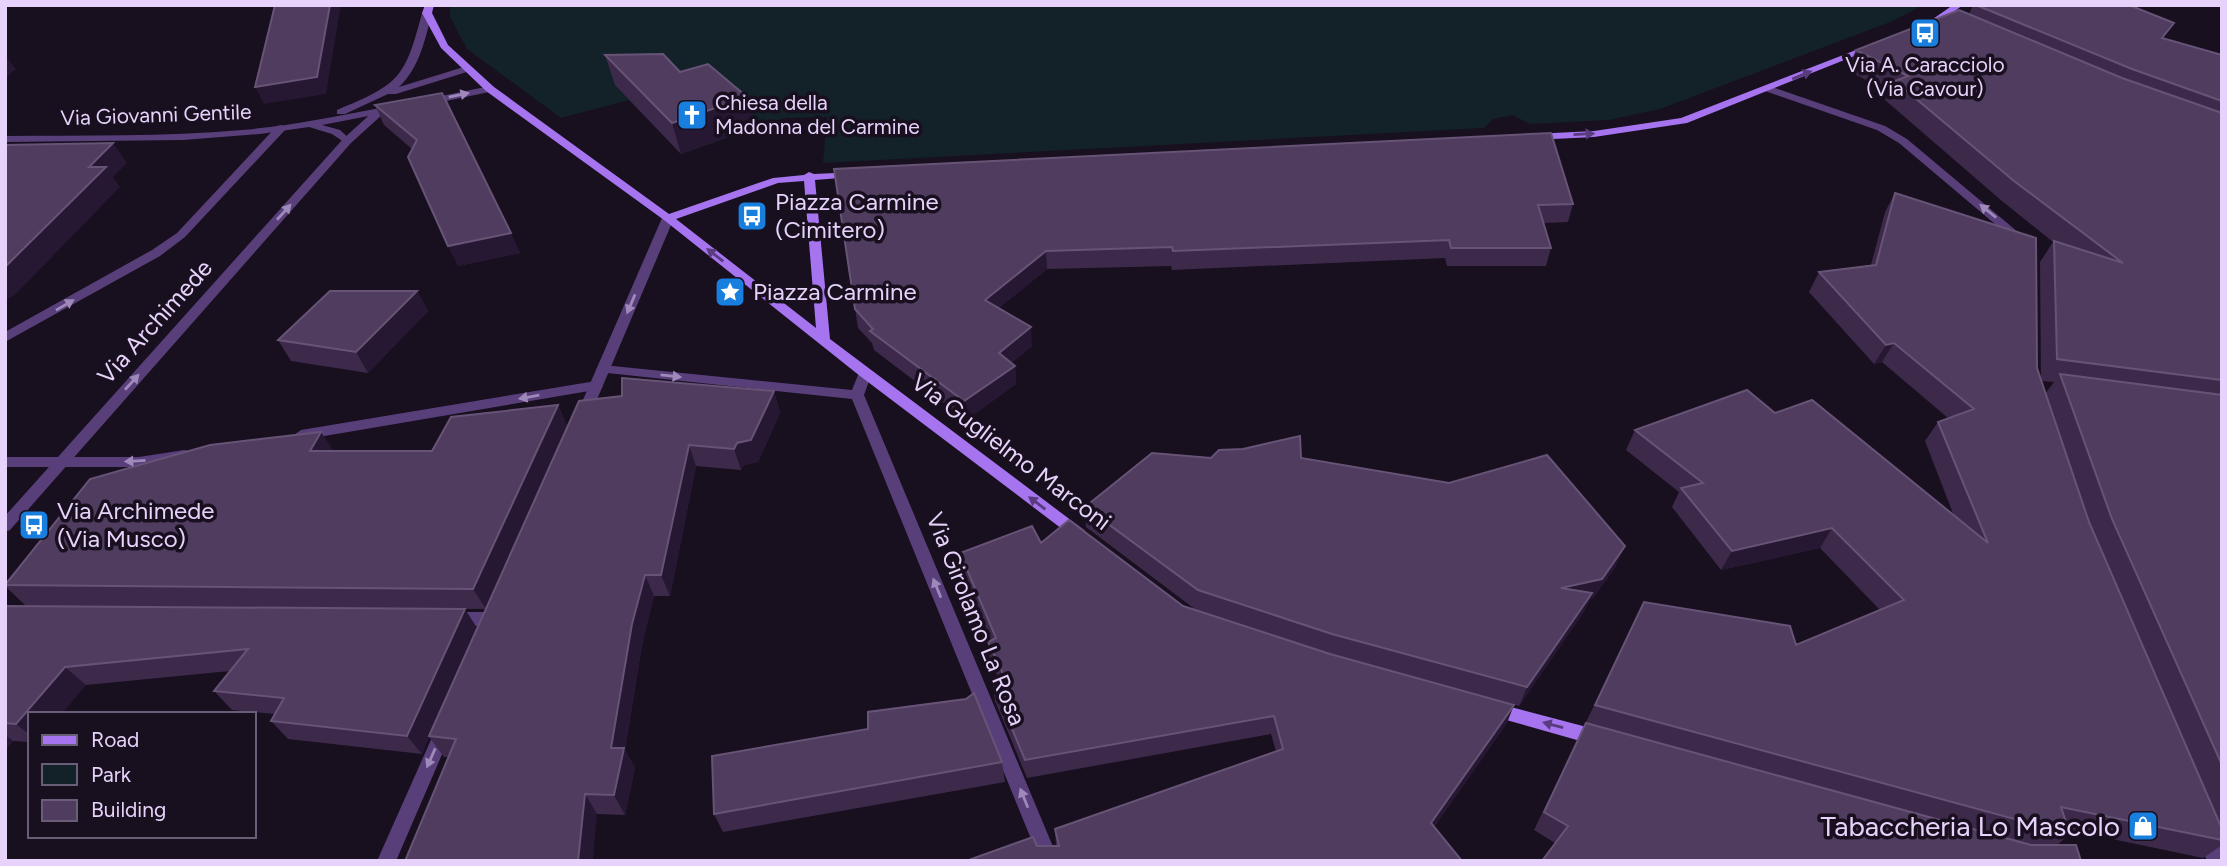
<svg xmlns="http://www.w3.org/2000/svg" width="2227" height="866" font-family="Figtree,sans-serif">
<style>
.green{fill:#132128}
.lines{fill:none;stroke-linecap:round;stroke-linejoin:round}
.service{fill:#583f79;fill-rule:evenodd}
.minor{fill:#583f79;fill-rule:evenodd}
.tertiary{fill:#583f79;fill-rule:evenodd}
.secondary{fill:#a674ef;fill-rule:evenodd}
.wall{fill:#3d2a4b}
.shaded-wall{fill:#261732}
.building{fill:#4f3c5e;stroke:#675376;stroke-width:2}
.oneway{fill:#583c7d}
.oneway2{fill:#9f88ba}
.labels{text-anchor:middle;stroke-width:7;stroke-linejoin:round;paint-order:stroke}
.far-poi-label{font-size:21px;fill:#e6d2fa;stroke:#180f1f}
.far-street-label{font-size:21px;fill:#e6d2fa;stroke:#180f1f}
.poi-label{font-size:24px;fill:#e6d2fa;stroke:#180f1f;text-anchor:start}
.street-label{font-size:24px;fill:#e6d2fa;stroke:#180f1f}
.near-poi-label{font-size:28px;fill:#e6d2fa;stroke:#180f1f;text-anchor:end}
</style>
<rect width="100%" height="100%" fill="#180f1f"/>
<path class="green" d="M 450,5 L 1923,5 L 1893,21 L 1660,109 L 1609,120 L 1529,124 L 1513,115 L 1493,119 L 1484,128 L 823,163 L 827,117 L 785,118 L 681,154 L 629,100 L 561,118 L 467,49 L 450,17 Z"/>
<g class="lines">
<path class="service" d="M 281,125 L 286,128 L 285,130 L 185,237 L 160,256 L 5,342 L 5,332 L 152,250 L 177,233 L 277,126 Z
M 596,381 L 603,386 L 601,389 L 301,440 L 294,435 L 301,430 Z
M 184,450 L 189,451 L 191,455 L 189,459 L 139,467 L 5,467 L 5,457 L 139,457 Z"/>
<path class="minor" d="M 427,10 L 432,13 C 425,39 420,67 399,87 L 467,66 L 470,67 L 470,71 L 396,94 L 388,94 L 345,114 L 337,114 L 337,110 C 400,84 405,78 422,13 Z
M 380,108 L 385,111 L 384,113 L 322,125 L 340,130 L 352,141 L 347,144 L 332,134 L 309,127 L 260,134 L 183,140 L 5,142 L 5,136 C 84,135 163,137 242,130 C 288,126 334,117 380,108 Z
M 603,365 L 852,390 L 860,370 L 870,370 L 872,373 L 864,395 L 1059,861 L 1040,861 L 852,399 L 598,372 L 596,369 Z
M 455,612 L 492,612 L 498,614 L 500,619 L 498,624 L 492,626 L 455,626 L 449,624 L 447,619 L 449,614 Z"/>
<path class="tertiary" d="M 490,86 L 494,87 L 494,91 L 427,105 L 422,102 L 427,99 Z
M 1769,86 L 1885,126 L 1907,139 L 2031,243 L 2029,246 L 2021,246 L 1899,143 L 1877,130 L 1765,91 L 1765,87 Z
M 397,105 L 402,108 L 401,110 L 383,114 L 351,143 L 10,530 L 5,532 L 5,516 L 343,139 L 376,109 Z
M 668,215 L 674,218 L 590,416 L 588,419 L 578,419 L 576,416 L 662,218 Z
M 444,721 L 450,724 L 453,729 L 396,861 L 377,861 L 438,724 Z
M 2206,827 L 2213,830 L 2222,850 L 2222,861 L 2207,861 L 2197,836 L 2199,830 Z"/>
<path class="secondary" d="M 425,5 L 434,5 L 432,13 L 448,45 L 494,87 L 669,214 L 773,178 L 804,175 L 809,172 L 814,174 L 856,172 L 858,174 L 852,177 L 815,180 L 830,339 L 1084,530 L 1087,534 L 1084,538 L 1074,538 L 860,376 L 664,220 L 486,91 L 441,48 L 422,13 ZM 804,181 L 816,328 L 676,219 L 778,183 Z
M 1953,5 L 1963,5 L 1936,25 L 1930,25 L 1930,21 Z
M 1869,45 L 1877,47 L 1687,123 L 1594,137 L 1533,140 L 1528,137 L 1533,134 L 1594,131 L 1681,118 Z
M 1492,702 L 1598,730 L 1604,733 L 1607,738 L 1604,743 L 1598,746 L 1492,716 L 1486,714 L 1483,709 L 1486,704 Z"/>
</g>
<path class="wall" d="M 1973,5 L 2137,5 L 2133,7 L 2164,38 L 2222,55 L 2222,845 L 2203,858 L 2069,830 L 2070,834 L 2057,845 L 1555,843 L 1534,830 L 1644,602 L 1796,645 L 1880,610 L 1820,548 L 1721,570 L 1672,507 L 1679,492 L 1626,450 L 1635,430 L 1775,413 L 1954,516 L 1925,441 L 1938,422 L 1948,418 L 1882,362 L 1874,364 L 1809,292 L 1819,272 L 1871,265 L 1885,212 L 1895,193 L 2037,368 L 2045,394 L 2054,382 L 2041,381 L 2040,262 L 2053,242 L 2002,201 L 1885,100 L 1889,92 L 1847,70 L 1856,50 L 1969,14 Z
M 605,55 L 680,72 L 747,97 L 754,127 L 681,154 L 615,85 Z
M 442,93 L 520,253 L 458,266 L 412,149 L 384,125 L 375,105 Z
M 834,169 L 1573,204 L 1568,222 L 1544,223 L 1551,248 L 1546,266 L 1447,266 L 1445,258 L 1172,270 L 1171,266 L 1047,269 L 999,308 L 1032,346 L 1011,363 L 1015,366 L 1016,384 L 966,420 L 874,350 L 872,343 L 858,328 Z
M 417,291 L 428,311 L 368,373 L 291,361 L 278,340 Z
M 774,391 L 780,413 L 758,462 L 744,465 L 741,470 L 696,466 L 670,596 L 654,596 L 642,645 L 625,750 L 635,768 L 625,815 L 597,814 L 448,757 L 444,757 L 429,737 L 422,754 L 288,739 L 271,721 L 275,714 L 232,710 L 214,691 L 230,671 L 86,685 L 30,714 L 30,742 L 13,741 L 5,750 L 5,606 L 477,628 L 486,609 L 26,606 L 5,586 L 5,584 L 321,432 L 333,451 L 432,451 L 558,405 L 567,426 L 493,592 L 579,401 Z
M 1211,458 L 1301,458 L 1616,566 L 1593,598 L 1590,599 L 1583,613 L 1519,706 L 1415,677 L 1507,723 L 1434,827 L 1462,861 L 1037,846 L 1056,846 L 1055,829 L 1276,751 L 1271,734 L 1027,778 L 995,701 L 993,683 L 999,679 L 990,661 L 988,642 L 991,640 L 963,572 L 960,553 L 1041,543 L 1183,606 L 1196,610 L 1086,527 L 1085,507 Z
M 1002,762 L 1005,782 L 723,832 L 714,814 Z"/>
<path class="shaded-wall" d="M 330,5 L 341,5 L 326,94 L 264,104 L 255,87 Z
M 5,55 L 16,69 L 5,78 Z
M 747,97 L 754,127 L 681,154 L 672,123 Z
M 113,143 L 127,163 L 113,177 L 120,187 L 15,295 L 5,300 L 5,267 L 89,167 Z
M 511,233 L 520,253 L 458,266 L 448,246 Z
M 1046,251 L 1047,269 L 987,318 L 985,300 Z
M 417,291 L 428,311 L 368,373 L 356,352 Z
M 1031,327 L 1032,346 L 1000,371 L 999,353 Z
M 1894,343 L 1882,362 L 1874,364 L 1886,345 Z
M 1015,366 L 1016,384 L 966,420 L 964,401 Z
M 774,391 L 780,413 L 758,462 L 744,465 L 741,470 L 734,449 L 737,443 Z
M 558,405 L 567,426 L 486,609 L 473,589 Z
M 321,432 L 334,453 L 310,451 Z
M 689,445 L 696,466 L 670,596 L 661,575 Z
M 1832,528 L 1820,548 L 1721,570 L 1732,551 Z
M 1625,546 L 1616,566 L 1593,598 L 1590,599 L 1583,613 L 1519,706 L 1527,687 L 1561,588 Z
M 645,575 L 654,596 L 642,645 L 625,750 L 635,768 L 625,815 L 614,795 L 611,748 L 632,624 Z
M 465,609 L 477,628 L 422,754 L 407,736 Z
M 65,667 L 86,685 L 62,714 L 30,714 L 30,735 L 16,724 Z
M 1514,705 L 1507,723 L 1424,841 L 1431,823 Z
M 5,735 L 13,741 L 5,750 Z
M 585,794 L 597,814 L 593,861 L 578,861 Z"/>
<path class="building" d="M 275,5 L 330,5 L 317,77 L 255,87 Z
M 1976,5 L 2129,5 L 2174,23 L 2162,38 L 2222,55 L 2222,101 L 2132,69 Z
M 1959,10 L 2122,78 L 2222,113 L 2222,380 L 2057,359 L 2054,241 L 2123,263 L 2014,181 L 1895,81 L 1908,76 L 1856,50 Z
M 663,54 L 680,72 L 708,64 L 747,97 L 672,123 L 605,55 Z
M 442,93 L 511,233 L 448,246 L 408,157 L 417,140 L 375,105 Z
M 1551,133 L 1573,204 L 1538,205 L 1551,248 L 1451,248 L 1449,240 L 1173,251 L 1172,247 L 1046,251 L 985,300 L 1031,327 L 999,353 L 1015,366 L 964,401 L 870,331 L 873,329 L 855,309 L 834,169 Z
M 113,143 L 89,167 L 106,167 L 5,267 L 5,145 Z
M 1895,193 L 2036,238 L 2037,368 L 2089,522 L 2222,829 L 2222,840 L 2061,807 L 2070,834 L 1595,705 L 1644,602 L 1790,626 L 1796,645 L 1904,600 L 1832,528 L 1732,551 L 1681,488 L 1703,483 L 1635,430 L 1747,390 L 1775,413 L 1812,400 L 1988,543 L 1938,422 L 1974,409 L 1894,343 L 1886,345 L 1819,272 L 1876,265 Z
M 330,291 L 417,291 L 356,352 L 278,340 Z
M 2060,374 L 2222,395 L 2222,765 L 2112,519 Z
M 622,378 L 774,391 L 751,440 L 737,443 L 734,449 L 689,445 L 661,575 L 645,575 L 632,624 L 611,748 L 624,748 L 614,795 L 585,794 L 578,861 L 405,861 L 456,739 L 429,736 L 579,401 L 622,396 Z
M 558,405 L 473,589 L 5,585 L 90,479 L 210,445 L 321,432 L 310,451 L 432,451 L 451,417 Z
M 1300,436 L 1301,458 L 1449,483 L 1547,455 L 1625,546 L 1602,579 L 1561,588 L 1592,593 L 1527,687 L 1332,634 L 1198,590 L 1085,507 L 1152,453 L 1211,458 L 1219,450 L 1243,449 Z
M 1069,520 L 1183,606 L 1330,654 L 1514,705 L 1431,823 L 1462,861 L 966,861 L 1033,837 L 1037,846 L 1059,846 L 1055,829 L 1283,749 L 1274,716 L 1025,760 L 993,683 L 1004,676 L 988,642 L 996,638 L 960,553 L 1032,526 L 1041,543 Z
M 5,606 L 465,609 L 407,736 L 271,721 L 284,698 L 214,691 L 248,649 L 65,667 L 16,724 L 5,723 Z
M 974,693 L 1002,762 L 714,814 L 712,756 L 868,729 L 868,712 L 966,699 Z
M 1586,723 L 2031,845 L 2076,845 L 2081,861 L 1542,861 L 1568,826 L 1544,812 Z"/>
<defs><path id="oneway-solid" d="M-6-.8H1V-3.2L6.5 0L1 3.2V.8H-6Z" transform="scale(1.75)"/></defs>
<g class="oneway">
<use href="#oneway-solid" transform="translate(1802 75) rotate(-22)"/>
<use href="#oneway-solid" transform="translate(1584 134) rotate(-3)"/>
<use href="#oneway-solid" transform="translate(715 255) rotate(-142)"/>
<use href="#oneway-solid" transform="translate(1037 503) rotate(-143)"/>
<use href="#oneway-solid" transform="translate(1553 725) rotate(-165)"/>
</g>
<g class="oneway2">
<use href="#oneway-solid" transform="translate(459 95) rotate(-12)"/>
<use href="#oneway-solid" transform="translate(1988 211) rotate(-141)"/>
<use href="#oneway-solid" transform="translate(284 212) rotate(-48)"/>
<use href="#oneway-solid" transform="translate(631 304) rotate(113)"/>
<use href="#oneway-solid" transform="translate(65 305) rotate(-30)"/>
<use href="#oneway-solid" transform="translate(671 376) rotate(6)"/>
<use href="#oneway-solid" transform="translate(132 382) rotate(-48)"/>
<use href="#oneway-solid" transform="translate(529 397) rotate(170)"/>
<use href="#oneway-solid" transform="translate(135 461) rotate(177)"/>
<use href="#oneway-solid" transform="translate(937 588) rotate(-112)"/>
<use href="#oneway-solid" transform="translate(431 758) rotate(114)"/>
<use href="#oneway-solid" transform="translate(1024 798) rotate(-112)"/>
</g>
<defs>
<g id="bus-square" transform="scale(1.575)"><rect x="-9" y="-9" width="18" height="18" rx="4" fill="#197fdf" stroke="#180f1f"/><path d="M-5-6H5V4H4V6H2V4H-2V6H-4V4H-5ZM-3.5-4V0h7V-4ZM-3.5 1.2v1.5H-2V1.2ZM2 1.2v1.5H3.5V1.2Z" fill="#fff"/></g>
<g id="church-square" transform="scale(1.575)"><rect x="-9" y="-9" width="18" height="18" rx="4" fill="#197fdf" stroke="#180f1f"/><path d="M-1.2-6h2.4v3.5h3.3v2.4h-3.3V6h-2.4V-.1h-3.3v-2.4h3.3Z" fill="#fff"/></g>
<g id="sight-square" transform="scale(1.575)"><rect x="-9" y="-9" width="18" height="18" rx="4" fill="#197fdf" stroke="#180f1f"/><path d="M0-6L1.8-2.2L6-1.7L2.9 1.2L3.7 5.4L0 3.3L-3.7 5.4L-2.9 1.2L-6-1.7L-1.8-2.2Z" fill="#fff"/></g>
<g id="shop-square" transform="scale(1.575)"><rect x="-9" y="-9" width="18" height="18" rx="4" fill="#197fdf" stroke="#180f1f"/><path d="M-5-2.5h2.3a2.7 3.5 0 0 1 5.4 0H5L5.5 6h-11ZM-1.5-2.5h3a1.5 2.3 0 0 0-3 0Z" fill="#fff"/></g>
</defs>
<g fill-rule="evenodd">
<use href="#bus-square" x="1925" y="33"/>
<use href="#church-square" x="692" y="115"/>
<use href="#bus-square" x="752" y="216"/>
<use href="#sight-square" x="730" y="292"/>
<use href="#bus-square" x="34" y="525"/>
<use href="#shop-square" x="2143" y="826"/>
</g>
<g class="labels">
<g class="far-poi-label">
<text x="1925" y="72">Via A. Caracciolo<tspan x="1925" dy="24">(Via Cavour)</tspan></text>
<text x="715" y="110" text-anchor="start">Chiesa della<tspan x="715" dy="24">Madonna del Carmine</tspan></text>
</g>
<g class="far-street-label">
<text transform="translate(156 115) rotate(-2)" y="7">Via Giovanni Gentile</text>
</g>
<g class="poi-label">
<text x="775" y="210">Piazza Carmine<tspan x="775" dy="28">(Cimitero)</tspan></text>
<text x="753" y="300">Piazza Carmine</text>
<text x="57" y="519">Via Archimede<tspan x="57" dy="28">(Via Musco)</tspan></text>
</g>
<g class="street-label">
<text transform="translate(155 322) rotate(-48)" y="8">Via Archimede</text>
<text transform="translate(1011 452) rotate(37)" y="8">Via Guglielmo Marconi</text>
<text transform="translate(976 619) rotate(68)" y="8">Via Girolamo La Rosa</text>
</g>
<g class="near-poi-label">
<text x="2120" y="836">Tabaccheria Lo Mascolo</text>
</g>
</g>
<rect width="2227" height="866" fill="none" stroke="#e6d2fa" stroke-width="14"/>
<rect x="28" y="712" width="228" height="126" fill="#180f1f" stroke="#6a5d77" stroke-width="2"/>
<rect x="42" y="735" width="35" height="10" fill="#a674ef" stroke="#6a5d77" stroke-width="2"/>
<text x="91" y="747" font-size="21" fill="#e6d2fa">Road</text>
<rect x="42" y="764" width="35" height="21" fill="#132128" stroke="#6a5d77" stroke-width="2"/>
<text x="91" y="782" font-size="21" fill="#e6d2fa">Park</text>
<rect x="42" y="800" width="35" height="21" fill="#4f3c5e" stroke="#6a5d77" stroke-width="2"/>
<text x="91" y="817" font-size="21" fill="#e6d2fa">Building</text>
</svg>
